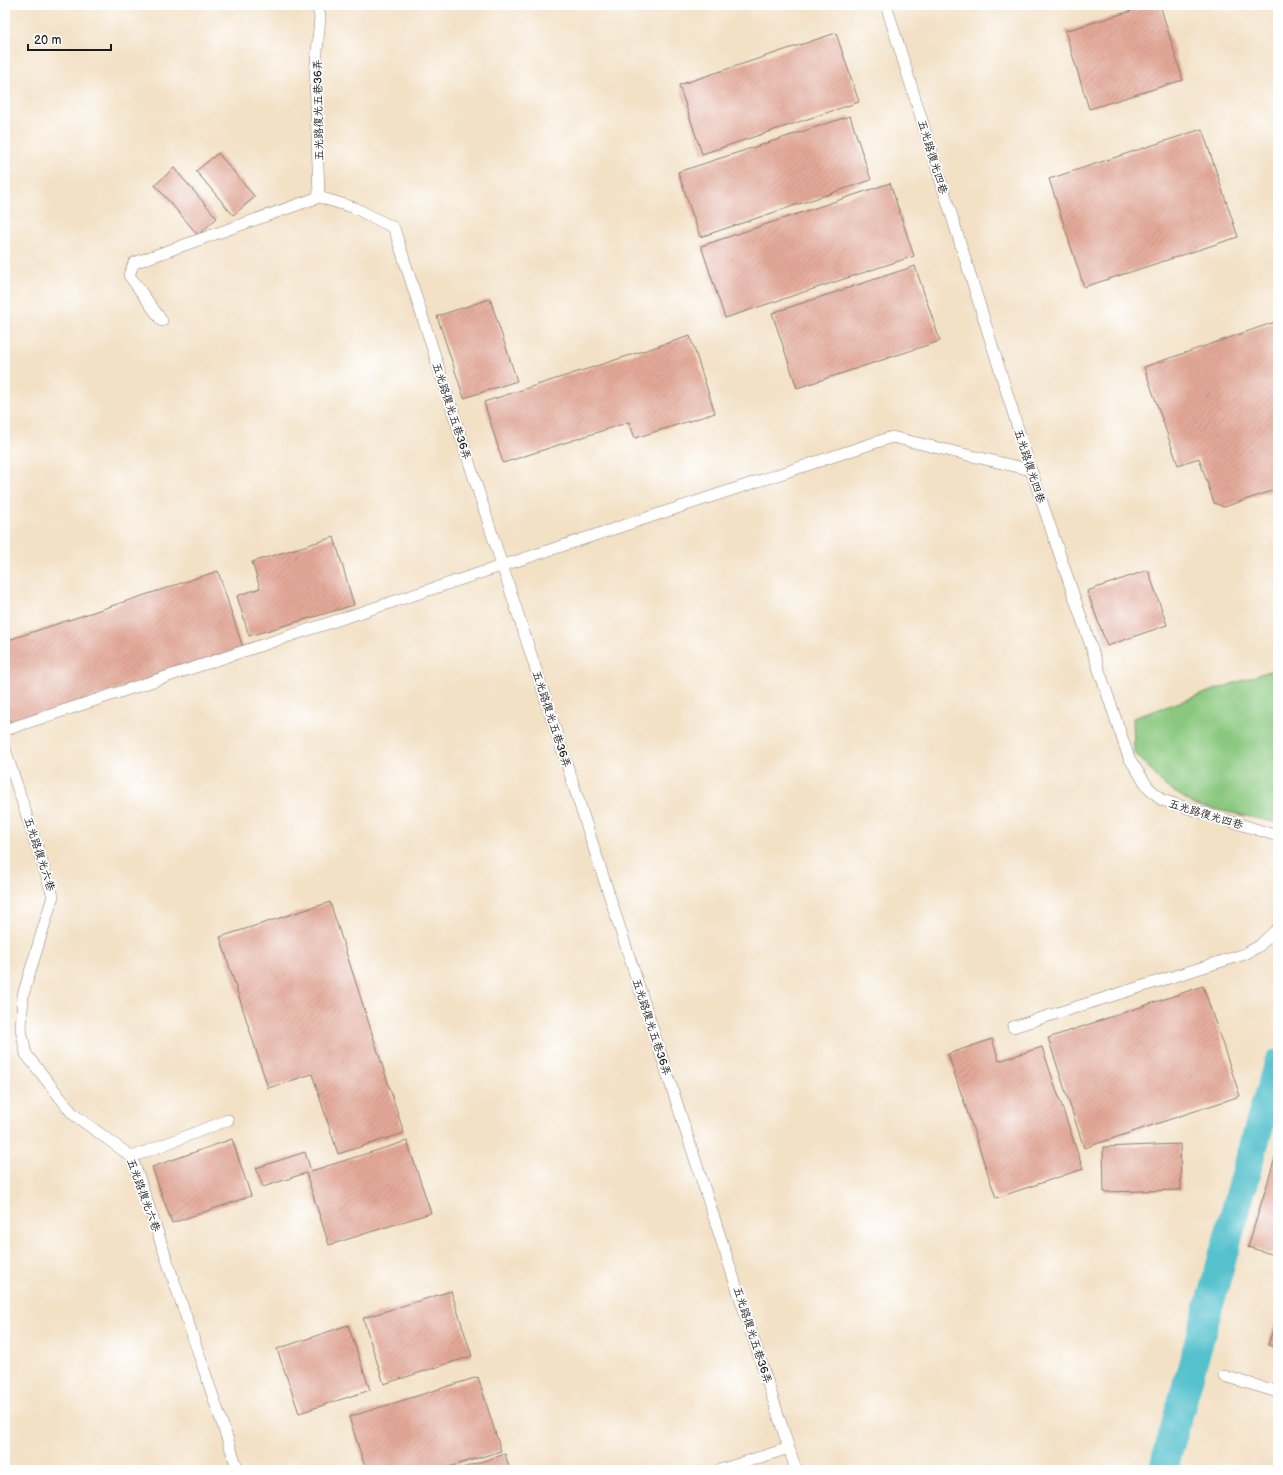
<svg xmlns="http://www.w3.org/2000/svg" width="1283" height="1475" font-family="'Balsamiq Sans','LXGW WenKai TC',sans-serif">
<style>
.grass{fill:#89c87e;stroke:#52724d}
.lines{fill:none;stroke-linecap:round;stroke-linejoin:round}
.canal{stroke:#55c1cd;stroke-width:29}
.building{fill:url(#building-hatch)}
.service-casing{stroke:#887e71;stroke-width:12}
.service{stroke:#fff;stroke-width:11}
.labels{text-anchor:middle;stroke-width:3.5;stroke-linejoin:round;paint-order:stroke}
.street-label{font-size:11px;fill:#1c1c1c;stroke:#fff}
</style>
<defs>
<pattern id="building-hatch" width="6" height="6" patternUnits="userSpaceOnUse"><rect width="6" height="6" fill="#e3a797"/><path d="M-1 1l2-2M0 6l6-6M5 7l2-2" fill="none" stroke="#c28f82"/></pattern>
</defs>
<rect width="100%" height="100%" fill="#fff"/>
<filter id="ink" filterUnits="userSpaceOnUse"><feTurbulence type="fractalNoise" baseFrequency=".025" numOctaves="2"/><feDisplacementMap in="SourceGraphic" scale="8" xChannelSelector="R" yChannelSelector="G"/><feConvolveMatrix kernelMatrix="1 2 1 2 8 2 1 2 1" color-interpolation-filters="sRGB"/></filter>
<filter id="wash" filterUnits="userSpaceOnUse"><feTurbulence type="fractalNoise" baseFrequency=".012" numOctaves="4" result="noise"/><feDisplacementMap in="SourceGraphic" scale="16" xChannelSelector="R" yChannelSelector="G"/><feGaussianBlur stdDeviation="0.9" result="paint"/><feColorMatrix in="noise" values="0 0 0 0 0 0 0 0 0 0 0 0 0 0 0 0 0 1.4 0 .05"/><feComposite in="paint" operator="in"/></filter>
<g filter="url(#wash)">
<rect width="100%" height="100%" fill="#f3e1c6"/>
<path class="grass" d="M 1278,668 L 1278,823 L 1195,805 L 1165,786 L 1134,752 L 1133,718 Z"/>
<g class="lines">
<path class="canal" d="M 1163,1470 L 1260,1123 L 1278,1064"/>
</g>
<g id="blocks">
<path class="building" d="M 1151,5 L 1160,5 L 1183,80 L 1089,109 L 1065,31 Z
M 836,33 L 859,102 L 702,154 L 679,85 Z
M 850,116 L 871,180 L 700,237 L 678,172 Z
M 1202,129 L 1238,237 L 1084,287 L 1049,179 Z
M 218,153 L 255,197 L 233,215 L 196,171 Z
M 174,168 L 217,218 L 198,235 L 155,185 Z
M 890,183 L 914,256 L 725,318 L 701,246 Z
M 915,266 L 940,341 L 797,388 L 772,313 Z
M 490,299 L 517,381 L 464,398 L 437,316 Z
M 1278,321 L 1278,489 L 1224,507 L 1214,503 L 1199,458 L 1178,465 L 1144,367 Z
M 690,336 L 715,413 L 635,438 L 629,422 L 503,463 L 484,402 Z
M 334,537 L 354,605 L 249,636 L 237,596 L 260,588 L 252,562 Z
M 1148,570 L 1167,625 L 1107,646 L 1087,591 Z
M 218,571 L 243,648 L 11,724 L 5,706 L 5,641 Z
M 330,902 L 404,1133 L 338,1154 L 312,1074 L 268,1088 L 220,937 Z
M 1203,986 L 1240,1096 L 1084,1148 L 1048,1038 Z
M 992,1039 L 999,1061 L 1042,1047 L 1083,1169 L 996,1198 L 948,1054 Z
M 232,1139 L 251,1196 L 172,1223 L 152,1167 Z
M 407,1141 L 431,1213 L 329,1245 L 306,1173 L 263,1187 L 256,1168 L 305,1152 L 311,1171 Z
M 1180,1144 L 1181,1190 L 1104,1192 L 1103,1147 Z
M 1278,1148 L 1278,1256 L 1248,1247 Z
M 451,1291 L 472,1356 L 384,1384 L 363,1318 Z
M 1278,1314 L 1278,1348 L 1268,1345 Z
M 348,1325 L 370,1390 L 299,1413 L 277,1349 Z
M 478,1377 L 501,1451 L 439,1470 L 366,1470 L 349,1417 Z
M 505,1454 L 510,1470 L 456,1470 Z"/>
</g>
</g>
<g filter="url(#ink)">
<use href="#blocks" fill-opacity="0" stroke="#887e71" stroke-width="1"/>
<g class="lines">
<g class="service-casing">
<path id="service" d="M 317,5 L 320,17 L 315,74 L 319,197 L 355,208 L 394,228 L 502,565 L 796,1470
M 886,5 L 1031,470 L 1129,758 L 1148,787 L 1162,800 L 1278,836
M 162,321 L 129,275 L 134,263 L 319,197
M 5,730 L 892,437 L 1031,470
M 5,749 L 53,896 L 23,995 L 21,1029 L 26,1054 L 73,1114 L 132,1157 L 238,1470
M 1013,1027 L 1245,954 L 1259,946 L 1278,928
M 132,1157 L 228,1120
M 1224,1376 L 1278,1392
M 720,1470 L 789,1448"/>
</g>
<use href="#service" class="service"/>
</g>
</g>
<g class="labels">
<g class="street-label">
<text transform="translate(318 110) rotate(-91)" y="4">五光路復光五巷36弄</text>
<text transform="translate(933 157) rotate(73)" y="4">五光路復光四巷</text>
<text transform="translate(452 411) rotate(72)" y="4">五光路復光五巷36弄</text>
<text transform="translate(1030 466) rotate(72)" y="4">五光路復光四巷</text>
<text transform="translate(552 719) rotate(72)" y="4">五光路復光五巷36弄</text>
<text transform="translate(1206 814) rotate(17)" y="4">五光路復光四巷</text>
<text transform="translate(40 854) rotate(72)" y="4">五光路復光六巷</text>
<text transform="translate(652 1027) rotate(72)" y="4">五光路復光五巷36弄</text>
<text transform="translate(144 1195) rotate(70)" y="4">五光路復光六巷</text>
<text transform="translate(753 1335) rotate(72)" y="4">五光路復光五巷36弄</text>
</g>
</g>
<rect width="1283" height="1475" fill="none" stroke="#fff" stroke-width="20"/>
<path d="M28 44v6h83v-6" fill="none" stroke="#1c1c1c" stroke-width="2"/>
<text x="34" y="44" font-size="12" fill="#1c1c1c" stroke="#ffffff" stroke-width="3" paint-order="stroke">20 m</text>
</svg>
